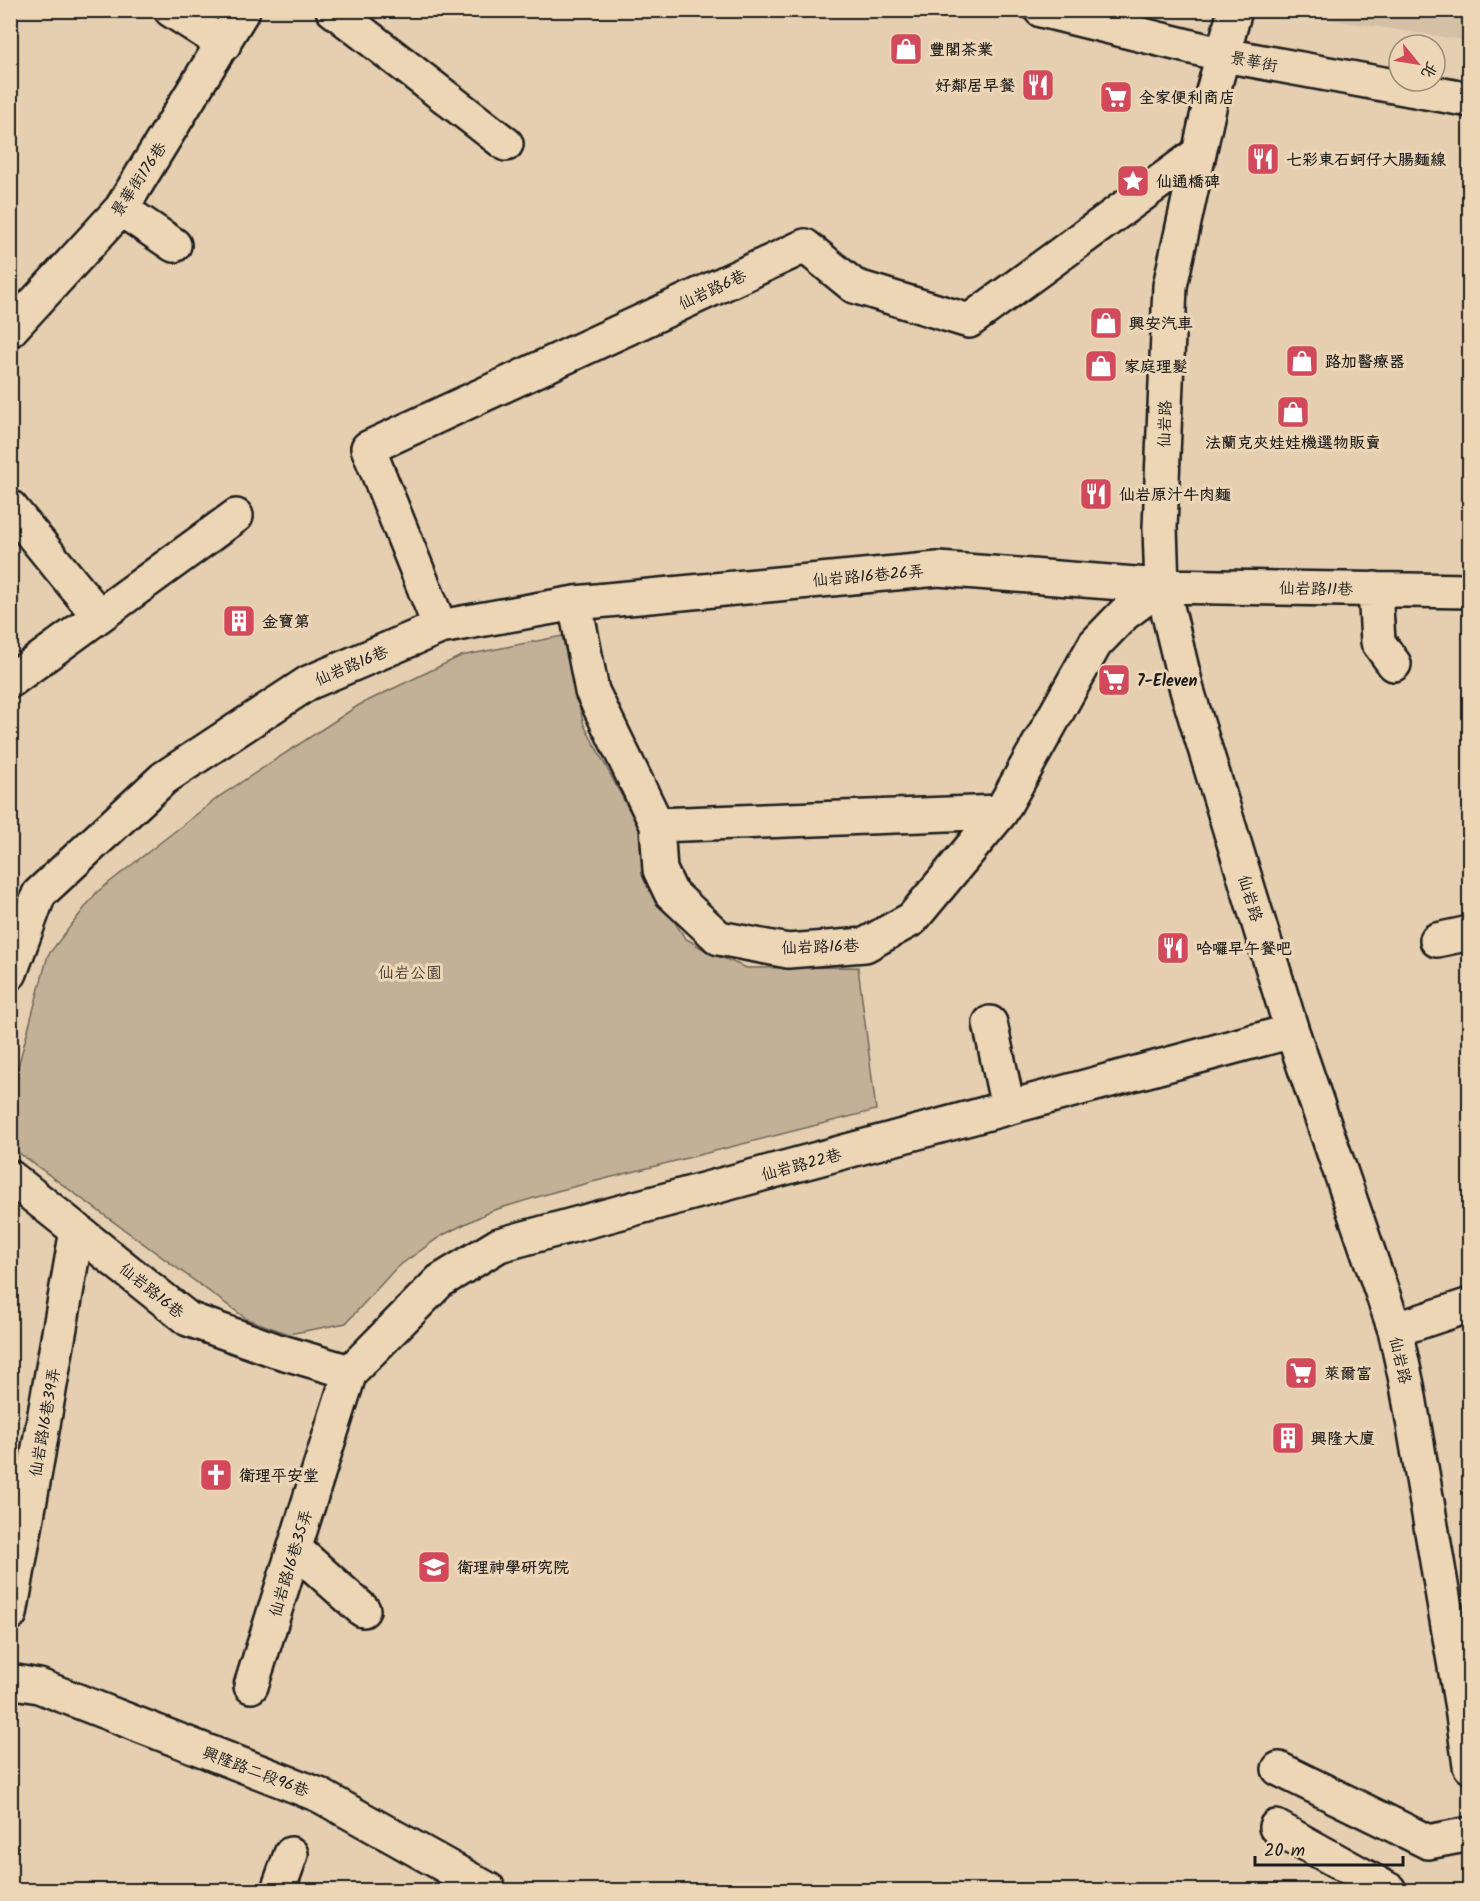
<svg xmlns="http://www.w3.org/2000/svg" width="1480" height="1901" font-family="Kalam,'LXGW WenKai TC',sans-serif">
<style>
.built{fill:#d4c0a4}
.green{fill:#c3b197;stroke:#70665a;stroke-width:1.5}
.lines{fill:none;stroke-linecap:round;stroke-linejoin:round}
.minor-casing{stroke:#1c1c1c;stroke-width:38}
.minor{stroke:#edd6b6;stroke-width:33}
.labels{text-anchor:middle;stroke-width:6;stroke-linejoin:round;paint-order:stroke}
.poi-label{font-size:16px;font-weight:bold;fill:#1c1c1c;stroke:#edd6b6;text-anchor:start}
.street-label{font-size:16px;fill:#1c1c1c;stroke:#edd6b6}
.park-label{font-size:16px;fill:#46413b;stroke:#edd6b6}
</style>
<rect width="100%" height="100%" fill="#e5cfb0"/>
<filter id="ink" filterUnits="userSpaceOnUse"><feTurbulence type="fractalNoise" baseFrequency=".0167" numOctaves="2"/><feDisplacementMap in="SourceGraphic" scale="12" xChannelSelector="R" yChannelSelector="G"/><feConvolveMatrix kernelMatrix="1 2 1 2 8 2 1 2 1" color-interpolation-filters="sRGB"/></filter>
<g filter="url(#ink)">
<path class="built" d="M 1274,11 L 1469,11 L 1469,41 Z"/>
<path class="green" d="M 562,636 L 584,725 L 643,836 L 651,886 L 685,938 L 708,952 L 747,968 L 858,967 L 876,1110 L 557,1191 L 491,1211 L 441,1236 L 396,1268 L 346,1323 L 289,1334 L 247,1319 L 11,1147 L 11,1093 L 48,955 L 97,892 L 220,796 L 359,705 L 461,656 Z"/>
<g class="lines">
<g class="minor-casing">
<path id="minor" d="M 171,10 L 224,44
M 333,10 L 506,144
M 1041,10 L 1224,55 L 1470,100
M 1235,10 L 1211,99 L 1170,286 L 1160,528 L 1162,586 L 1187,690 L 1292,1031 L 1395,1330 L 1407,1385 L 1462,1708 L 1470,1766
M 121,209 L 174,245
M 10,330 L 121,209 L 243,10
M 10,507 L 99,616
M 1375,589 L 1378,642 L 1394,664
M 575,603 L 592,691 L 657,825 L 660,870 L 671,893 L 719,938 L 788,951 L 865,945 L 912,919 L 1001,812 L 1095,644 L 1124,614 L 1162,586
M 440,627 L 368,448 L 805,246 L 854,286 L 969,321 L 1199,153
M 10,681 L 236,516
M 657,825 L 1001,812
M 1437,940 L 1470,933
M 10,973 L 39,894 L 164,778 L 308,683 L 440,627 L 575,603 L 938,569 L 1162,586 L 1470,591
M 990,1023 L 1008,1107
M 10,1177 L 188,1319 L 275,1350 L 350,1372
M 1395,1330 L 1470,1305
M 295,1549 L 363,1610
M 10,1614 L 77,1230
M 10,1681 L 39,1686 L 319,1795 L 489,1890
M 251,1686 L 350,1372 L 440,1281 L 499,1245 L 1292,1031
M 1279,1769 L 1428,1842 L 1470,1834
M 1276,1827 L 1389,1890
M 278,1890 L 291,1854"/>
</g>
<use href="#minor" class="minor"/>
</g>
</g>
<defs>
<g id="shop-square" transform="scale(1.725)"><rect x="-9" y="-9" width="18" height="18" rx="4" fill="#d1495b" stroke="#edd6b6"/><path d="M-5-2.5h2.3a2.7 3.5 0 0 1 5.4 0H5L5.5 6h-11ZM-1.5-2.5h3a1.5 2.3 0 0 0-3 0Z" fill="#fff"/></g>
<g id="restaurant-square" transform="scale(1.725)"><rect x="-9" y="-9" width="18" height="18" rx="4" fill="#d1495b" stroke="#edd6b6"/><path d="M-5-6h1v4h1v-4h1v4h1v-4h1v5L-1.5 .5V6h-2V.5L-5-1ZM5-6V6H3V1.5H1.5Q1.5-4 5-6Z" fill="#fff"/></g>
<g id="supermarket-square" transform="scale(1.725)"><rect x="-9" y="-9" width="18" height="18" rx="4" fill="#d1495b" stroke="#edd6b6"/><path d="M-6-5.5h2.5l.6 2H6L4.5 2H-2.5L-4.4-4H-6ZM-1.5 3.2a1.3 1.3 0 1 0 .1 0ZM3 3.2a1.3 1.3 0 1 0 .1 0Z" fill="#fff"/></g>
<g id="sight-square" transform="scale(1.725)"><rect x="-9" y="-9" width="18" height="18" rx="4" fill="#d1495b" stroke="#edd6b6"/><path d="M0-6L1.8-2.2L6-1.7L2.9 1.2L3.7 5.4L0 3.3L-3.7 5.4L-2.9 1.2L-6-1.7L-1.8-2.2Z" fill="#fff"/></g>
<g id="building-square" transform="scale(1.725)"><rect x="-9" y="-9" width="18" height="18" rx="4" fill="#d1495b" stroke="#edd6b6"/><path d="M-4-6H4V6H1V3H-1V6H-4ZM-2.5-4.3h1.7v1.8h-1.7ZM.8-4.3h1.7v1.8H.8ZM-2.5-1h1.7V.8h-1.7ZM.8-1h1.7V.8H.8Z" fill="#fff"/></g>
<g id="church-square" transform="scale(1.725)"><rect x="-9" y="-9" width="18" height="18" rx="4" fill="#d1495b" stroke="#edd6b6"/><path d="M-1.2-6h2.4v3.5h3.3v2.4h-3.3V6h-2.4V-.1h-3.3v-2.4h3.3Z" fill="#fff"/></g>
<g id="school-square" transform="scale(1.725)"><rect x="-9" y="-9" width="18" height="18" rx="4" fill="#d1495b" stroke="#edd6b6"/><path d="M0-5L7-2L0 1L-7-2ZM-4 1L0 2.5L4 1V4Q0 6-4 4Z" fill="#fff"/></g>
</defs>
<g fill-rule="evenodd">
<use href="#shop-square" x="906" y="49"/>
<use href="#restaurant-square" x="1038" y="85"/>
<use href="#supermarket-square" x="1116" y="97"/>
<use href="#restaurant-square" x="1263" y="159"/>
<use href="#sight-square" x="1133" y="181"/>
<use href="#shop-square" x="1106" y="323"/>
<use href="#shop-square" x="1302" y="361"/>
<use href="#shop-square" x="1101" y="366"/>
<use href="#shop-square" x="1293" y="412"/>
<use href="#restaurant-square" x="1096" y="494"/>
<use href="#building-square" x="239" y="621"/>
<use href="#supermarket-square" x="1114" y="680"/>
<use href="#restaurant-square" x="1173" y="948"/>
<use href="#supermarket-square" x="1301" y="1373"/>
<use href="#building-square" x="1288" y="1438"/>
<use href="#church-square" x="216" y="1475"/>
<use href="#school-square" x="434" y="1567"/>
</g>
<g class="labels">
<g class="poi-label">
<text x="929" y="55">豐閣茶業</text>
<text x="1015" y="91" text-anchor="end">好鄰居早餐</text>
<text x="1139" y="103">全家便利商店</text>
<text x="1286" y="165">七彩東石蚵仔大腸麵線</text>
<text x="1156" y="187">仙通橋碑</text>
<text x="1129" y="329">興安汽車</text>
<text x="1325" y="367">路加醫療器</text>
<text x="1124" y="372">家庭理髮</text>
<text x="1293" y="448" text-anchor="middle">法蘭克夾娃娃機選物販賣</text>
<text x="1119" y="500">仙岩原汁牛肉麵</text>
<text x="262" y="627">金寶第</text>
<text x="1137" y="686">7-Eleven</text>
<text x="1196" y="954">哈囉早午餐吧</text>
<text x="1324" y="1379">萊爾富</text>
<text x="1311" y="1444">興隆大廈</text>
<text x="239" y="1481">衛理平安堂</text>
<text x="457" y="1573">衛理神學研究院</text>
</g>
<g class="street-label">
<text transform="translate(1254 61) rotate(11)" y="6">景華街</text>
<text transform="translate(138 179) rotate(-56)" y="6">景華街176巷</text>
<text transform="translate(712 289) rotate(-25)" y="6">仙岩路6巷</text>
<text transform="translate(1164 424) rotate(-88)" y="6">仙岩路</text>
<text transform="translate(868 575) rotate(-5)" y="6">仙岩路16巷26弄</text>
<text transform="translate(1316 588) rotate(1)" y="6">仙岩路11巷</text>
<text transform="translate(351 665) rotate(-23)" y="6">仙岩路16巷</text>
<text transform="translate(1251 898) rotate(73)" y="6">仙岩路</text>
<text transform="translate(820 946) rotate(-2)" y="6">仙岩路16巷</text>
<text transform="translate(801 1164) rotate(-15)" y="6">仙岩路22巷</text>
<text transform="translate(152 1290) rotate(39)" y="6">仙岩路16巷</text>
<text transform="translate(1401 1360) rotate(77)" y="6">仙岩路</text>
<text transform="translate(44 1422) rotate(-80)" y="6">仙岩路16巷39弄</text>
<text transform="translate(290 1563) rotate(-73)" y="6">仙岩路16巷35弄</text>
<text transform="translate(256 1771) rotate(21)" y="6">興隆路二段96巷</text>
</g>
<g class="park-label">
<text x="410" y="978">仙岩公園</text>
</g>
</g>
<rect width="1480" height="1901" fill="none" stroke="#edd6b6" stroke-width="36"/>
<rect x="18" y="18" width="1444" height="1865" fill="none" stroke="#1c1c1c" stroke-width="2" filter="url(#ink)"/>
<g transform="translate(1417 63) rotate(120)"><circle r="28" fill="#edd6b6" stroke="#998c78" stroke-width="1.5"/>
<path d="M0-4.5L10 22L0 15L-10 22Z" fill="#d1495b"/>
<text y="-9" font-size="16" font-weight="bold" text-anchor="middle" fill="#1c1c1c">北</text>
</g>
<path d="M1255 1856v9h148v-9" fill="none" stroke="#1c1c1c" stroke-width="3"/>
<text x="1264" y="1856" font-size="18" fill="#1c1c1c" stroke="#edd6b6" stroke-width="4.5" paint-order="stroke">20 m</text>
</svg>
